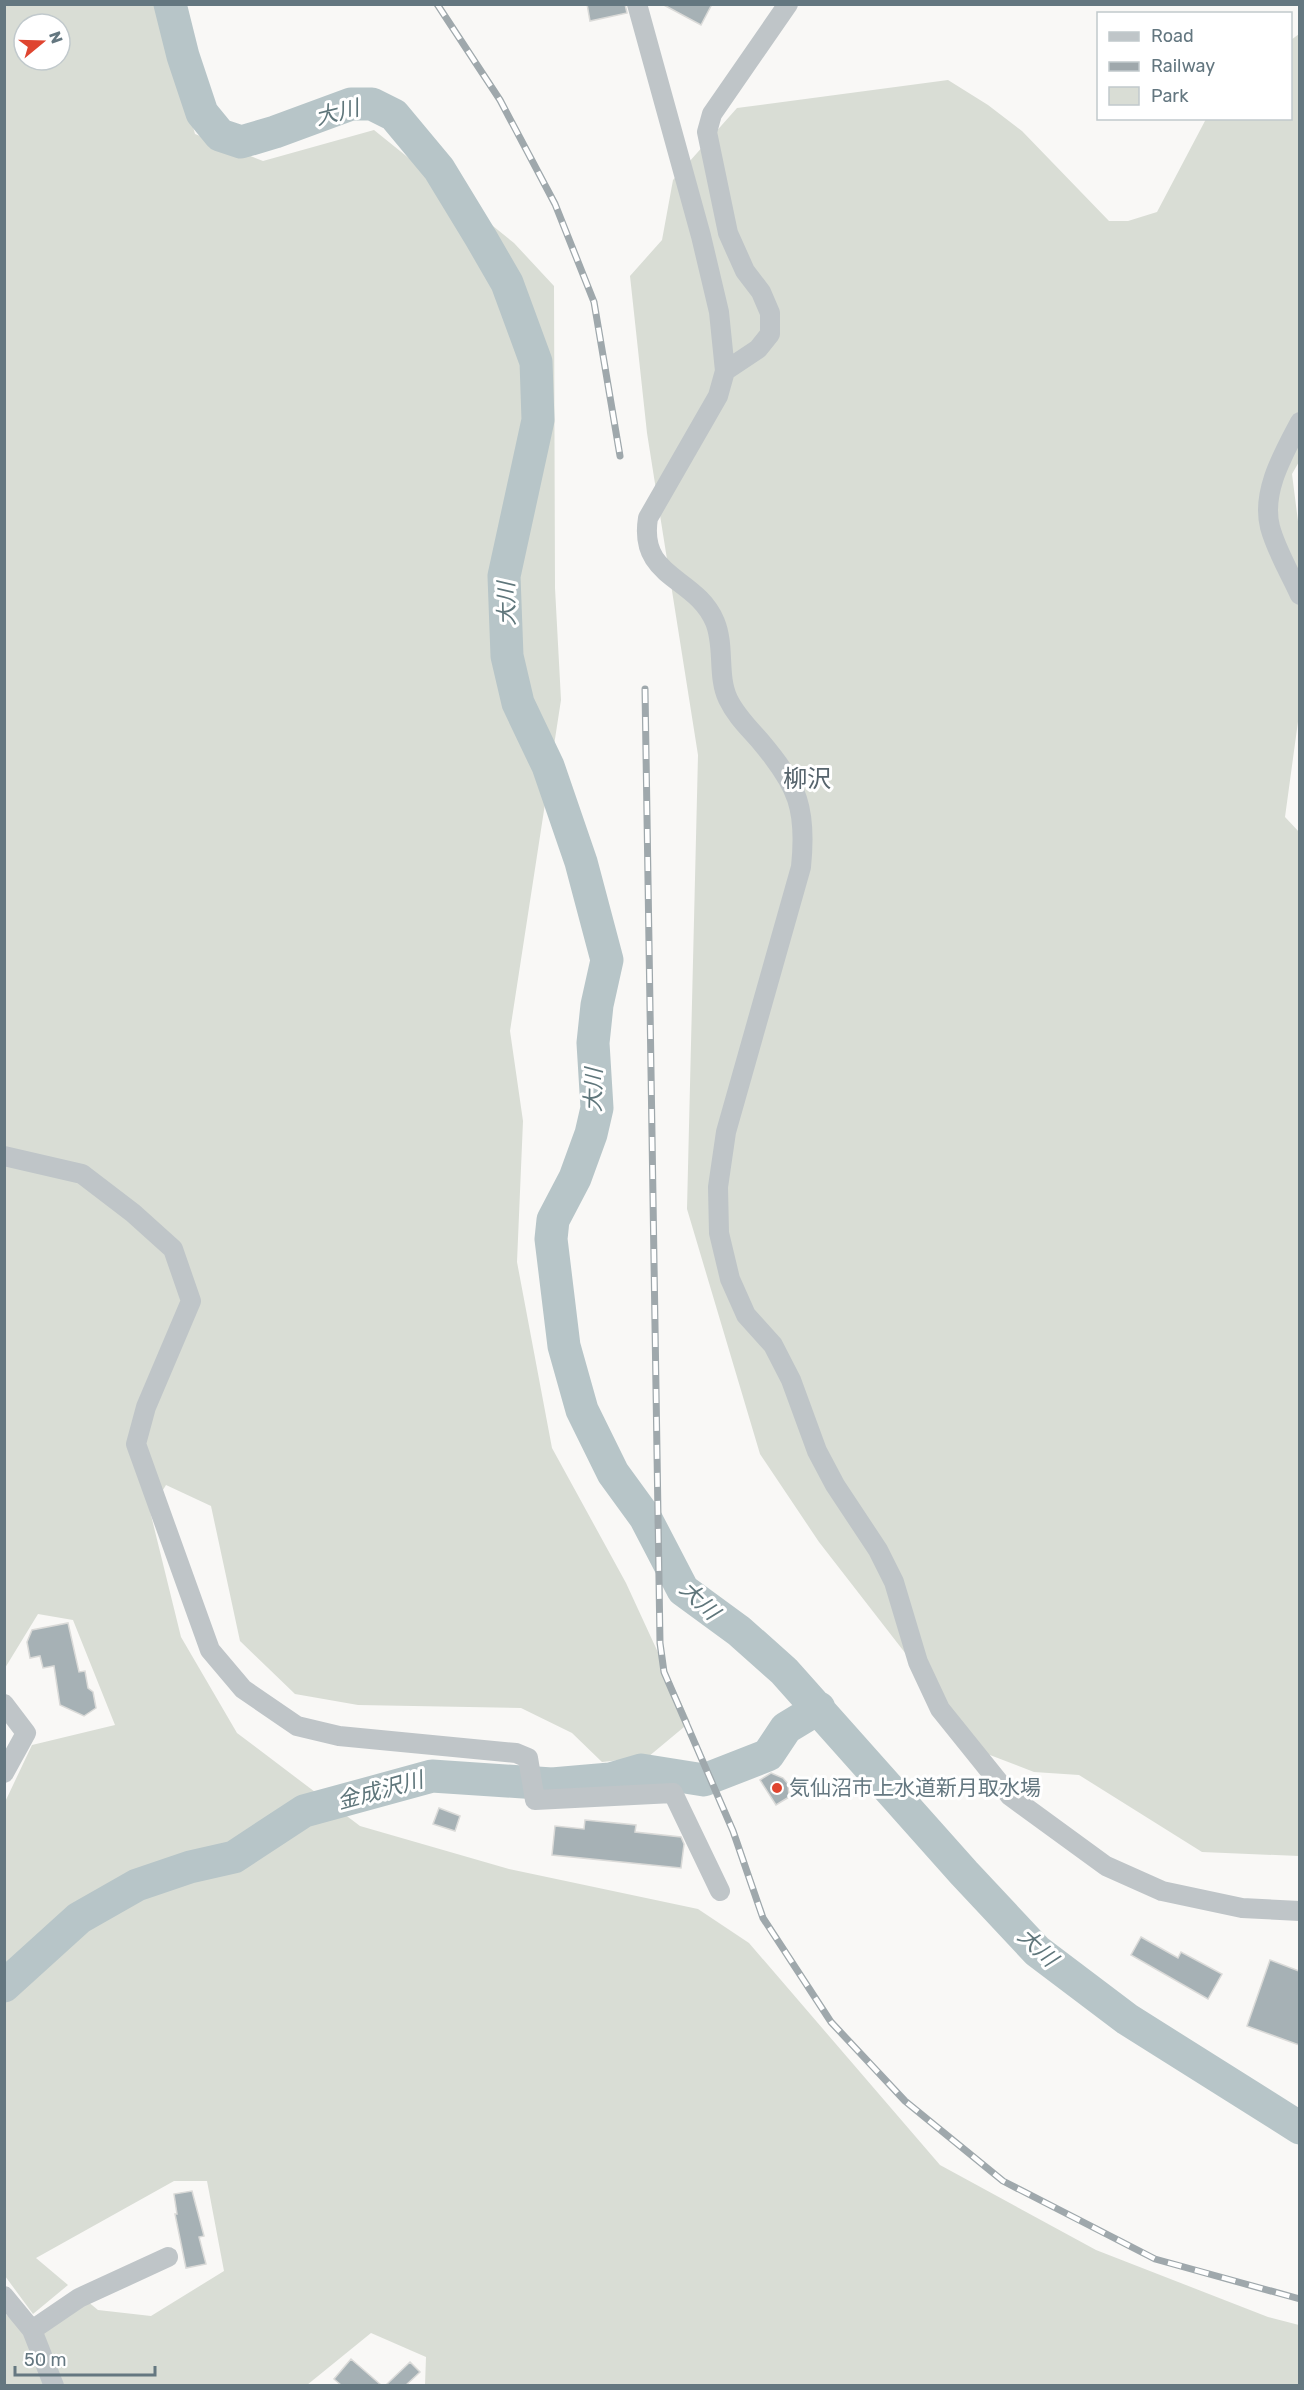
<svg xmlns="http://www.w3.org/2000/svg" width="1304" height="2390" font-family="Rubik,'Noto Sans JP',sans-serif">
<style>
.green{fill:#d9ddd5;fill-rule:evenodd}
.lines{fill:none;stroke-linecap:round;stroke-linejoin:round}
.river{stroke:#b7c5c8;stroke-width:33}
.building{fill:#a6b1b5;stroke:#dadad8;stroke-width:1.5}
.minor{stroke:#bfc5c8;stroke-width:20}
.rail-casing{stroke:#9fa8ac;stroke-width:7}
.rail{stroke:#fff;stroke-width:4.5;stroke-dasharray:14;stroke-linecap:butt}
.poi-dot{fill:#df4530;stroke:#fff;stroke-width:2}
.labels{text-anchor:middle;stroke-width:6;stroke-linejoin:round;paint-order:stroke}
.poi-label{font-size:21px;fill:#647780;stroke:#fff;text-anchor:start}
.water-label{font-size:22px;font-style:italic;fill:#5f767b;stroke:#fff}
.quarter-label{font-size:24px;fill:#56646c;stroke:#fff}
</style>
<rect width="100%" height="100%" fill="#f9f8f6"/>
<path class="green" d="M 5,5 L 159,5 L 195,134 L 263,161 L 374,130 L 514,243 L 554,286 L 555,588 L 561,700 L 510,1031 L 523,1121 L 517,1262 L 552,1448 L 626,1583 L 690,1722 L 648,1757 L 602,1762 L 572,1733 L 521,1708 L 358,1705 L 295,1694 L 240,1641 L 211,1506 L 166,1485 L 150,1511 L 181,1637 L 237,1733 L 360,1826 L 509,1869 L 698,1909 L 749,1943 L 940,2165 L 1096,2250 L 1268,2317 L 1299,2325 L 1299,2385 L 425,2385 L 426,2357 L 371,2333 L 307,2385 L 61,2385 L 40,2332 L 87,2301 L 98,2310 L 151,2316 L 224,2271 L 207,2181 L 174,2181 L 36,2258 L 68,2285 L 33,2314 L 5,2276 L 5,1802 L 32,1745 L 115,1725 L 73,1620 L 38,1614 L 5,1668 ZM 24,24 L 60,24 L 60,60 L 24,60 Z
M 1299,34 L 1300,460 L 1292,474 L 1300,537 L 1300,707 L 1285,817 L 1300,833 L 1299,1856 L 1202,1852 L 1079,1775 L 1034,1772 L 982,1752 L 819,1542 L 760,1454 L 687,1209 L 698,755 L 647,433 L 630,276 L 662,240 L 673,180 L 737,108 L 948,80 L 988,105 L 1022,131 L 1109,221 L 1128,221 L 1157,212 L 1206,119 L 1290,118 L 1291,40 Z
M 4,2313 L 24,2329 L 47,2385 L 5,2385 Z"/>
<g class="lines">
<path class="river" d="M 170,4 L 183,56 L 202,113 L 220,135 L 241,142 L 275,132 L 351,104 L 372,104 L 394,115 L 439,169 L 481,238 L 507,283 L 536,362 L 538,420 L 504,576 L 507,656 L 518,703 L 548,766 L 581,862 L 607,960 L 597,1005 L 593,1043 L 597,1108 L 591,1134 L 575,1178 L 553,1220 L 551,1239 L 564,1346 L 582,1410 L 613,1473 L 645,1517 L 683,1590 L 739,1631 L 784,1671 L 964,1873 L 1037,1951 L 1127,2019 L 1300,2128
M 4,1986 L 79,1918 L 137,1885 L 190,1867 L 234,1857 L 304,1811 L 432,1776 L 552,1784 L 610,1779 L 641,1770 L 704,1780 L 768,1755 L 786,1728 L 819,1708"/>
</g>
<path class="building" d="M 587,4 L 625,4 L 627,13 L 590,21 Z
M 662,4 L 712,4 L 701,25 Z
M 68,1623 L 79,1672 L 85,1671 L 88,1688 L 93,1692 L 96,1708 L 84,1716 L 60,1705 L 54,1666 L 43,1668 L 40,1656 L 30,1658 L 27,1642 L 32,1630 Z
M 771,1773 L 783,1778 L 788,1784 L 789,1797 L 776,1805 L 760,1780 Z
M 439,1808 L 460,1816 L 455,1831 L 433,1824 Z
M 585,1820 L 636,1825 L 635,1832 L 681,1837 L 684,1844 L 681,1868 L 552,1855 L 555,1826 L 584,1829 Z
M 1141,1937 L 1178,1958 L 1181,1952 L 1222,1974 L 1208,1999 L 1131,1955 Z
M 1270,1960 L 1299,1971 L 1299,2045 L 1247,2026 Z
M 192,2191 L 204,2236 L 199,2237 L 206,2264 L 186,2268 L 175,2214 L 177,2214 L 174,2194 Z
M 351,2359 L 381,2385 L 341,2385 L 334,2379 Z
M 410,2362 L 420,2372 L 406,2385 L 386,2385 Z"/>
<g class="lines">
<path class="minor" d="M 637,4 L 701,236 L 719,312 L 725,371 L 718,396 L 648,518 C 638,579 696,576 715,622 C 725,646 717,676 728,699 C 736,716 749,728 761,742 C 798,786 807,809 801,867 L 726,1132 L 718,1187 L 719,1233 L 730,1279 L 746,1315 L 773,1345 L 791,1380 L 817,1451 L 835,1485 L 878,1550 L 894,1582 L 918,1662 L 940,1709 L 1010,1796 L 1106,1866 L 1162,1891 L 1242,1908 L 1300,1911
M 725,371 L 758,349 L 770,334 L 770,313 L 761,292 L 745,271 L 728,233 L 707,132 L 712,114 L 788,4
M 1300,422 C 1284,453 1261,491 1270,527 C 1276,550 1290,573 1300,595
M 4,1156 L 82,1174 L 133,1213 L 173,1249 L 191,1301 L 146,1407 L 136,1444 L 210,1650 L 243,1689 L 297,1726 L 339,1736 L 516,1753 L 528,1758 L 535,1800 L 673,1793 L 720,1891
M 4,1704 L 26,1733 L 4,1773
M 4,2296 L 32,2330 L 54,2386
M 32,2330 L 79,2298 L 168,2257"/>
<g class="rail-casing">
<path id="rail" d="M 437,4 L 500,100 L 555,204 L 594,302 L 620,456
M 645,689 L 660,1643 L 664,1672 L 733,1831 L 763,1918 L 831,2022 L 905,2101 L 1003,2181 L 1155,2259 L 1300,2299"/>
</g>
<use href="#rail" class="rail"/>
</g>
<circle class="poi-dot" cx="777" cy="1788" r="6"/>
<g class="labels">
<g class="poi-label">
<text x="789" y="1795">気仙沼市上水道新月取水場</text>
</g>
<g class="water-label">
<text transform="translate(337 112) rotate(-14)" y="8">大川</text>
<text transform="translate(506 604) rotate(-91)" y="8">大川</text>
<text transform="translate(593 1090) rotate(-89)" y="8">大川</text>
<text transform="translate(700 1600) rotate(44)" y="8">大川</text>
<text transform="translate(380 1790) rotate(-15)" y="8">金成沢川</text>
<text transform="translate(1038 1947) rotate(43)" y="8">大川</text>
</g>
<g class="quarter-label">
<text x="807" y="787">柳沢</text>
</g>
</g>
<rect width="1304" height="2390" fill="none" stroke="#647780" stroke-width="12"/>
<rect x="1097" y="12" width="195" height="108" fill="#ffffff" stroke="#c1c9cc" stroke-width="1.5"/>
<rect x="1109" y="32" width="30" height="9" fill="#bfc5c8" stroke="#c1c9cc" stroke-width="1.5"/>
<text x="1151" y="42" font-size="18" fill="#647780">Road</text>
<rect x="1109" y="62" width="30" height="9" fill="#9fa8ac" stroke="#c1c9cc" stroke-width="1.5"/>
<text x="1151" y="72" font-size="18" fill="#647780">Railway</text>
<rect x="1109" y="87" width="30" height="18" fill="#d9ddd5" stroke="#c1c9cc" stroke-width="1.5"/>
<text x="1151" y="102" font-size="18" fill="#647780">Park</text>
<g transform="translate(42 42) rotate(71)"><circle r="28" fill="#ffffff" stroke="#c1c9cc" stroke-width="1.5"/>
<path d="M0-4.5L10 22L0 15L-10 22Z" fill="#df4530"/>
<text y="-9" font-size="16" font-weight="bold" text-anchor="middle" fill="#647780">N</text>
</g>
<path d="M15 2366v9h140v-9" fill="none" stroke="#647780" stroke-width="3"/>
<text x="24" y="2366" font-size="18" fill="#647780" stroke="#ffffff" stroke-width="4.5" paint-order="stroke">50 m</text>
</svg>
